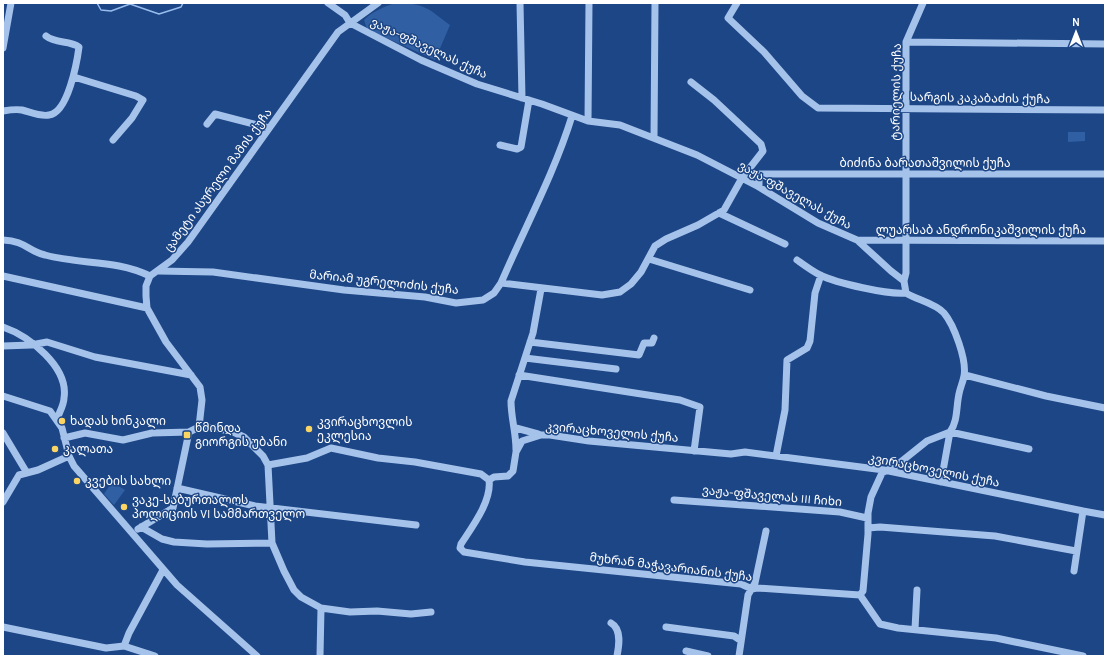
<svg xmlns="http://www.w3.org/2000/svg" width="1108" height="659" font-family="Karla,'Noto Sans Georgian',sans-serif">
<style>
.green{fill:#305fa3}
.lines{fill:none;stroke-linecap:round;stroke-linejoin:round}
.stream{stroke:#98bcec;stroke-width:1.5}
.minor{stroke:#a5c2eb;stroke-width:7}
.poi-dot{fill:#fad563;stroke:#1d4686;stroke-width:1.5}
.labels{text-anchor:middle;stroke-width:3;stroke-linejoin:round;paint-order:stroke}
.street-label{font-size:12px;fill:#fff;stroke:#1d4686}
.poi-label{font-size:12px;fill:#fff;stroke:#1d4686;text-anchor:start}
</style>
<rect width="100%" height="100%" fill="#1d4686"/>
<path class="green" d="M 395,3 C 425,3 427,8 450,25 L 435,60 L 367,29 L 364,20 C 373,11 384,7 395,3 Z
M 1068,132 L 1085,132 L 1085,141 L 1068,142 Z
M 112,482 L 125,490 L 114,505 L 104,494 Z"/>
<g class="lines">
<path class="stream" d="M 97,3 L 101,10 L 111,11 L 130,4 L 159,14 L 181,7 L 183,3"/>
<path class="minor" d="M 328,3 L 345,15 L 350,23
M 520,3 L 522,98
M 737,3 L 728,18 L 764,52 L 802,96 L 818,108 L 1105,110
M 350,23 L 421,60 L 477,84 L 542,104 L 588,121 L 620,125 L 697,155 L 759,187 L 818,223 L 857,240 L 891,271 L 904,281 L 906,293 C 917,300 935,303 944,313 C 954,325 967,360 964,376 C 963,382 960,388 959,394 C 956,407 958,421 950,432 L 927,441 L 897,465 L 882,473 L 871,497 L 868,513 L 868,534 L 863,591 L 860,595
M 906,42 L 1105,44
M 3,48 L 11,3
M 74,77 L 136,96 L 143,100 L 132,118 L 113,140
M 3,111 C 9,110 16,109 22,110 C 30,112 41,117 49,115 C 68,113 77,62 79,47 C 69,40 56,44 46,36
M 588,121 L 589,3
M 207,124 L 215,114 L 269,128
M 654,138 L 655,3
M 500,145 L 517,149 L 521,147 L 529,100
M 759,187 L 759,174 L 1105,174
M 719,213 L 785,244
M 3,240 C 26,241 27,251 45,255 C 81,265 115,259 150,276
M 857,240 L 1105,241
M 649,259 L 750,290
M 797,260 C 804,265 812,271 820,275 C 836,283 889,295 906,293
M 158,271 L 213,272 L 344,290 L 425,297 L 456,303 L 483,300 L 494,293 L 501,283 L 602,295 L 620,292 L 631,284 L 641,272 L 655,246 L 666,239 L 698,225 L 724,210 L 742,178 L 763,151 L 761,144 L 714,100 L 691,82
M 3,276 L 147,308
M 904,281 L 906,273 L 906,42 L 923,3
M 501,283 C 525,227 554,174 572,116
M 3,327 C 29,336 69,367 64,398 C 64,405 59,413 57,419
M 530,342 L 639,355 L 644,343 L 652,343 L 654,338
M 3,346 L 31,345 L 47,342 L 95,357 L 191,375
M 525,358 L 616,369
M 519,375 L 680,400 L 700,407 L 694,451
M 965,375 L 1046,396 L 1105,408
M 3,396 L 50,411 L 62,428 L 69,456 L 74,466 L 177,585 L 257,656
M 199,427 L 202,400 L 200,387 L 166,342 L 147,308 L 146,296 L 146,286 L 150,276 L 172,260 L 188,242 L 338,32 L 378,3
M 516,428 L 538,434
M 3,433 L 27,473
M 64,438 L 85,433 L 123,440 L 152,433 L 189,432 L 199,427 L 215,428 L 233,432 L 244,437 L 263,456 L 268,465 L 272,543 L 284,571 L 294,590 L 301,597 L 321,608 L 350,612 L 377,611 L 411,614 L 431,612
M 516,450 C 516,432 511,418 511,401 L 533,333 L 541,289
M 776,456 L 785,410 L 787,360 L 807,348 L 810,341 L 815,293 L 821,275
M 268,465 L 307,458 L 331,448 L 378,458 L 415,462 L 481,474 L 489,480
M 489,480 L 494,477 L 508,476 L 513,471 L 516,452 L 522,441 L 541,435 L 550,435 L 589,441 L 731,454 L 745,452 L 884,470 L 1083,511
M 489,480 C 492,501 472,527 461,544 L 460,548 L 464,552 L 525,562 L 741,584 L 752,589 L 757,588 L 860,595
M 941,482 L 950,432 L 1029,449
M 177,488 L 255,506 L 416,525
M 674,500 L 840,512 L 867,518
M 3,502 L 19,475 L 38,470 L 69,456
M 141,527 L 162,539 L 174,542 L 207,544 L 272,543
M 868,528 L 880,527 L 995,536 L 1076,551
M 138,529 L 173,508 L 189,432
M 1074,571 L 1083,511 L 1105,515
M 860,595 L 880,624 L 898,628 L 996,638 L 1083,656
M 611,623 C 622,629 619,646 617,656
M 3,627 L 106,648 L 124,646 L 155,656
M 666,627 L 734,636 L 740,640
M 915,629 L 917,590
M 124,646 L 129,633 L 163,570
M 686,651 L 708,656
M 320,656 L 321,608
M 739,656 L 748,595 L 755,583 L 766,531"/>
</g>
<g class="poi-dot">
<circle cx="62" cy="421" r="4"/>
<circle cx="309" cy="429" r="4"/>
<rect x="183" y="431" width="8" height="8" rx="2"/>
<circle cx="55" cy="449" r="4"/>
<circle cx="77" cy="481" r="4"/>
<circle cx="124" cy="507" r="4"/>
</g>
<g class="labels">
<g class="street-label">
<text transform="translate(429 48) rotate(25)" y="4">ვაჟა-ფშაველას ქუჩა</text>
<text transform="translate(896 92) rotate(-89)" y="4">ტარიელის ქუჩა</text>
<text transform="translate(980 98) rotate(1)" y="4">სარგის კაკაბაძის ქუჩა</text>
<text x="925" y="167">ბიძინა ბარათაშვილის ქუჩა</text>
<text transform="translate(218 180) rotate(-54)" y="4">ცამეტი ასურელი მამის ქუჩა</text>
<text transform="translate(795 195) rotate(29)" y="4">ვაჟა-ფშაველას ქუჩა</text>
<text x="981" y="234">ლუარსაბ ანდრონიკაშვილის ქუჩა</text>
<text transform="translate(384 282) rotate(6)" y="4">მარიამ უგრელიძის ქუჩა</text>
<text transform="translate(612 432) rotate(5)" y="4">კვირაცხოველის ქუჩა</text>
<text transform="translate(934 470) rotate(11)" y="4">კვირაცხოველის ქუჩა</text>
<text transform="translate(772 496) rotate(5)" y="4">ვაჟა-ფშაველას III ჩიხი</text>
<text transform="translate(671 567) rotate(7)" y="4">მუხრან მაჭავარიანის ქუჩა</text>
</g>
<g class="poi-label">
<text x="70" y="425">ხადას ხინკალი</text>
<text x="317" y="426">კვირაცხოვლის<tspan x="317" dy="14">ეკლესია</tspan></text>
<text x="195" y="432">წმინდა<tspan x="195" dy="14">გიორგის უბანი</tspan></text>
<text x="63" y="453">კალათა</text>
<text x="85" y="485">კვების სახლი</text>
<text x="132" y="504">ვაკე-საბურთალოს<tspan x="132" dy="14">პოლიციის VI სამმართველო</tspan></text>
</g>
</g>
<rect width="1108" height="659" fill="none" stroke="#ffffff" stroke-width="8"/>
<g transform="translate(1076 32)" stroke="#1d4686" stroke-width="3" paint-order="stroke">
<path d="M0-3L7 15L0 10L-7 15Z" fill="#ffffff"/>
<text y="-6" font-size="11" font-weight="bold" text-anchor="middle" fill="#ffffff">N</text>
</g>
</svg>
